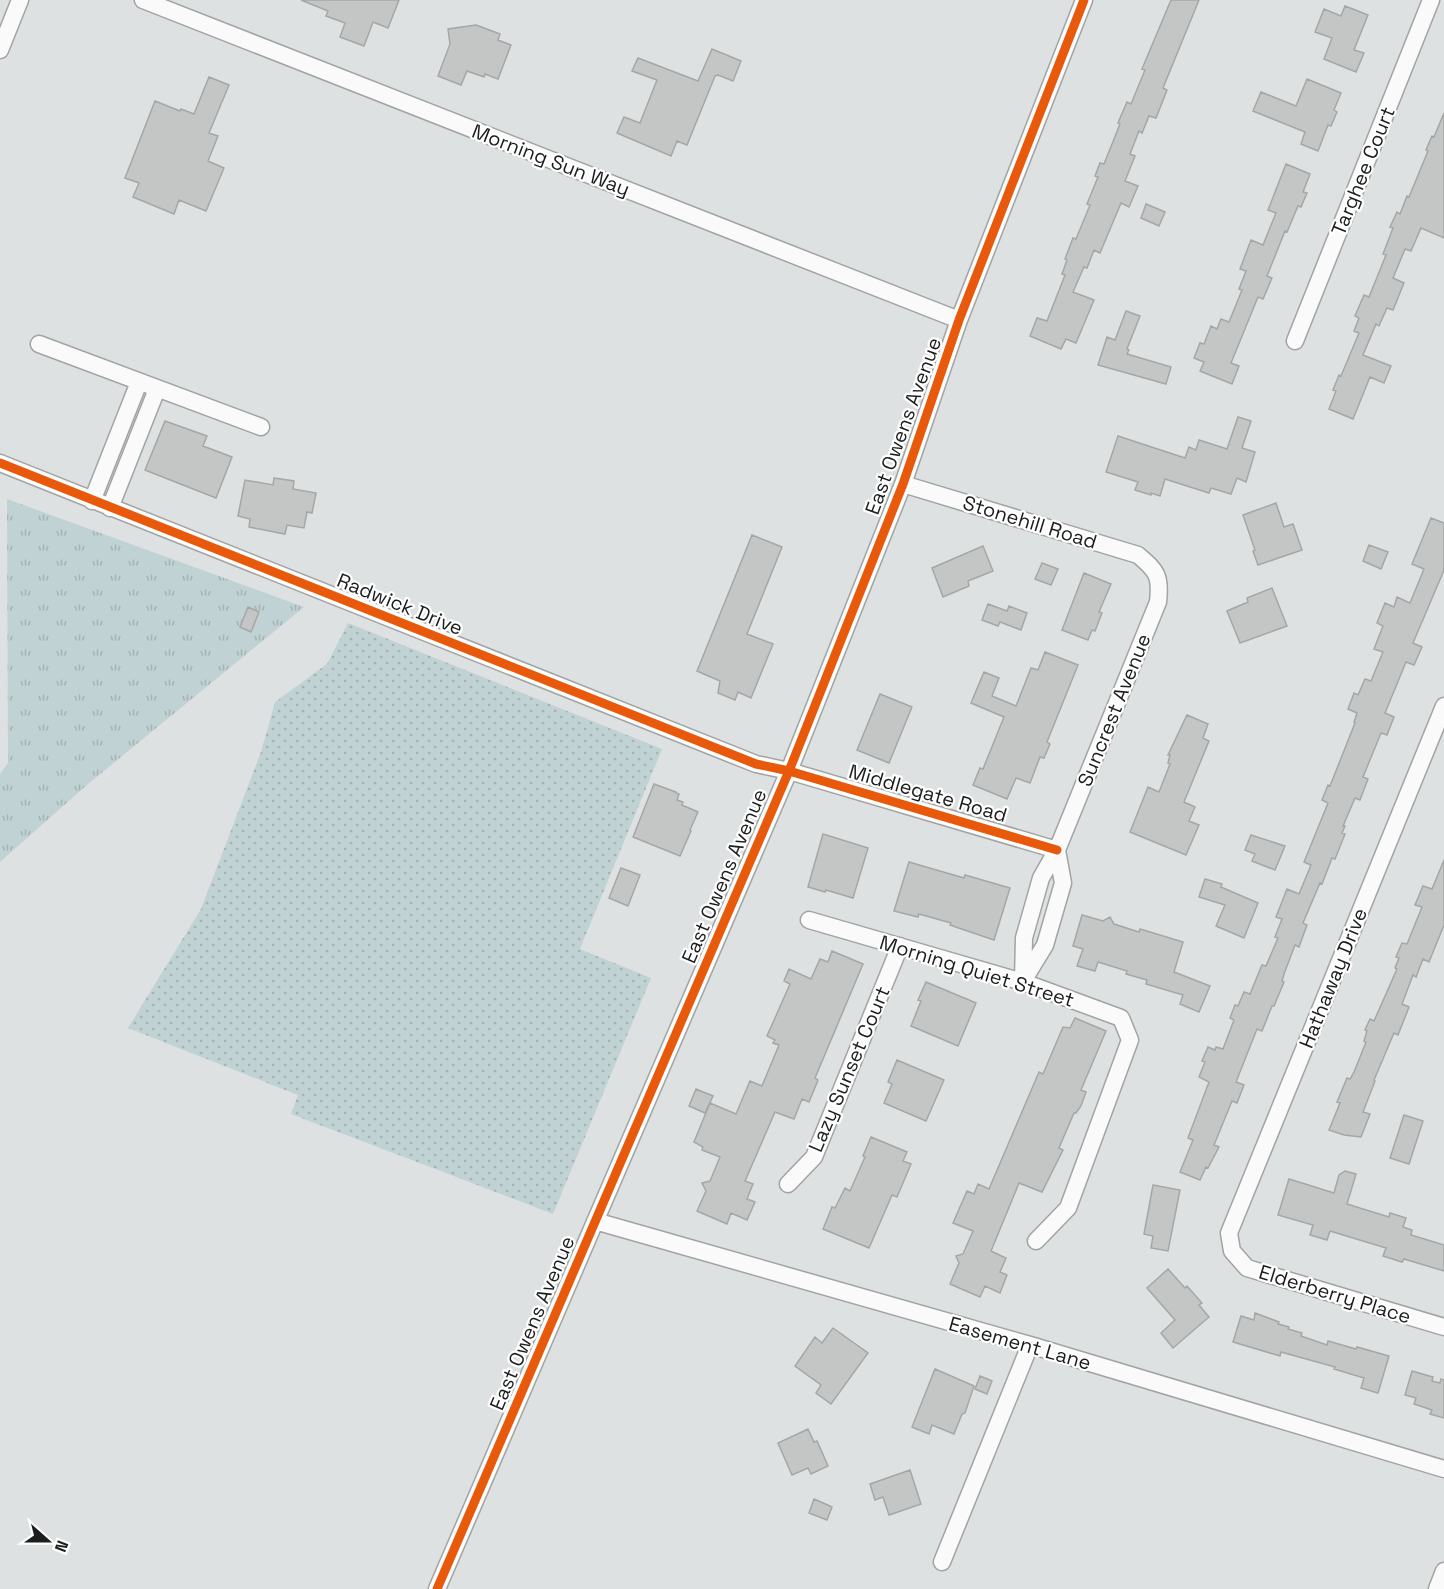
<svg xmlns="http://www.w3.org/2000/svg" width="1444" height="1589" font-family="'Space Grotesk',sans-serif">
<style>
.grass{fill:url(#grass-dots)}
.park{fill:url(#park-tufts)}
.building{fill:#c4c6c6;stroke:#a5a7a7;stroke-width:1.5}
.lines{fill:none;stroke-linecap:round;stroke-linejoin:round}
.minor-casing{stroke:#a2a4a4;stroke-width:19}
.minor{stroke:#fafafa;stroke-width:16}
.cycleway-casing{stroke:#fff;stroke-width:13}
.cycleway{stroke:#e8590c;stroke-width:9}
.labels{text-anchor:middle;stroke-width:4.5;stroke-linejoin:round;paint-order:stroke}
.street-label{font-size:20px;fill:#1c1e1e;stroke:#fff}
</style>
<defs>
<pattern id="grass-dots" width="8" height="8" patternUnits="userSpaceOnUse" patternTransform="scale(1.5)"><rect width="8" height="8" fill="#c0d2d3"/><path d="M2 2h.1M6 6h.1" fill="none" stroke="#a4b4b5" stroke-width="1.8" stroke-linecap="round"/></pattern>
<pattern id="park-tufts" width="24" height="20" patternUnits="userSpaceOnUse" patternTransform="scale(1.5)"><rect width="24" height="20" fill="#c0d2d3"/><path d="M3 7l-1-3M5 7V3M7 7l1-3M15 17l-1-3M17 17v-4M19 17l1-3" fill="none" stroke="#a4b4b5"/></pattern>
</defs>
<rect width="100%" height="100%" fill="#dee1e1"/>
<path class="grass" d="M 348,623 L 662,749 L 580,949 L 651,978 L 553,1214 L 291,1114 L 298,1095 L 128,1028 L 201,909 L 261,752 L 275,702 L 327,664 Z"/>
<path class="park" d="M 7,499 L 304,607 L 88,784 L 0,862 L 0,774 L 8,763 Z"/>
<path class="building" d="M 301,0 L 399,0 L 388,28 L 373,22 L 364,46 L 340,37 L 345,23 L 326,16 L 328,11 Z
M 1171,0 L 1199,0 L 1163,88 L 1167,90 L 1156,118 L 1149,116 L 1142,133 L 1139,131 L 1130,154 L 1135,156 L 1125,181 L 1138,186 L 1129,207 L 1121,203 L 1100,253 L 1094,250 L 1087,268 L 1084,267 L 1073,292 L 1094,300 L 1076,343 L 1066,339 L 1061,349 L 1030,336 L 1037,318 L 1047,321 L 1065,275 L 1062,274 L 1067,260 L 1065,259 L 1073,238 L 1076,239 L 1090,205 L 1087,204 L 1098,177 L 1095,176 L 1100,163 L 1104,164 L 1120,124 L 1118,123 L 1127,102 L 1131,104 L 1145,70 L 1142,69 Z
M 1345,6 L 1368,15 L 1354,50 L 1364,53 L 1356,72 L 1324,59 L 1332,38 L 1315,32 L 1324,9 L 1341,16 Z
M 476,25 L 500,34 L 498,40 L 511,45 L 498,79 L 485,74 L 484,77 L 467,71 L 461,85 L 438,76 L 450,44 L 448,29 Z
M 712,49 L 741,61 L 733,81 L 718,75 L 715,76 L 687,145 L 677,141 L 671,156 L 617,133 L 624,117 L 640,123 L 657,80 L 632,71 L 638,58 L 698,81 Z
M 209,77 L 229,85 L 209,133 L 218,136 L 208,161 L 224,168 L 206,211 L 179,200 L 174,214 L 133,197 L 139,183 L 125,178 L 155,101 L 180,111 L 181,109 L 194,114 Z
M 1307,79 L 1341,93 L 1334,110 L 1337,112 L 1331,126 L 1328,125 L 1318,151 L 1301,144 L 1305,132 L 1253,111 L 1261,92 L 1296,106 Z
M 1444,113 L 1444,238 L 1421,228 L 1411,251 L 1405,249 L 1393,278 L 1404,283 L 1393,310 L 1387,308 L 1379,326 L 1376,324 L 1363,355 L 1391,366 L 1384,383 L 1370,377 L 1353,419 L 1329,409 L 1336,391 L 1333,390 L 1339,375 L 1341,376 L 1359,333 L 1354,331 L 1359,318 L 1355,316 L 1364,295 L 1369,297 L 1386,255 L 1383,254 L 1393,228 L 1390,227 L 1397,212 L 1400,214 L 1407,196 L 1409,197 L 1428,151 L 1426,150 L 1432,136 L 1434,137 Z
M 1286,164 L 1310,174 L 1303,192 L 1307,193 L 1301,207 L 1298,206 L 1287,232 L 1285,231 L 1267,276 L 1272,278 L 1263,299 L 1258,297 L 1231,363 L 1239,366 L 1232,384 L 1200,371 L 1204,362 L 1194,358 L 1200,343 L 1204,344 L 1211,326 L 1217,329 L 1221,319 L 1229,322 L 1242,290 L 1239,289 L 1246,271 L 1240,269 L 1251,240 L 1263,245 L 1276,213 L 1268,210 Z
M 1146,204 L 1165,212 L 1159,226 L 1141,218 Z
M 1126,311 L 1140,316 L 1127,349 L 1129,350 L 1127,354 L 1171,367 L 1166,384 L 1098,365 L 1107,337 L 1115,340 Z
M 1238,417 L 1251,421 L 1242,448 L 1255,452 L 1246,482 L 1237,478 L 1231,494 L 1211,488 L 1209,493 L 1165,479 L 1160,496 L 1151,493 L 1151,495 L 1135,490 L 1138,482 L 1106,472 L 1118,436 L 1185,458 L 1189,447 L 1196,450 L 1199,440 L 1227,449 Z
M 165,421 L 207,436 L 203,446 L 232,457 L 216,498 L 145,470 Z
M 274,478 L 294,481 L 293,489 L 316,493 L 312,513 L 307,512 L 304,528 L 287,525 L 285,534 L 249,527 L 250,519 L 238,516 L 245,480 L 273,485 Z
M 1276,503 L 1284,527 L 1293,524 L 1302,550 L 1258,565 L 1253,551 L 1255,550 L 1243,515 Z
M 1431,518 L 1444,523 L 1444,570 L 1413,643 L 1422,647 L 1414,665 L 1406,662 L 1385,713 L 1394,717 L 1387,735 L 1381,733 L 1363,777 L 1368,779 L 1360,800 L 1355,798 L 1343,826 L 1345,826 L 1342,833 L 1345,834 L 1335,859 L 1332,858 L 1322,884 L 1320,883 L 1303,923 L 1307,925 L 1299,947 L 1295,945 L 1284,974 L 1282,981 L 1284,982 L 1274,1006 L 1272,1006 L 1262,1031 L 1257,1029 L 1236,1082 L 1244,1085 L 1237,1103 L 1232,1101 L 1214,1145 L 1219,1147 L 1208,1168 L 1206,1167 L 1200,1180 L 1180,1172 L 1193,1140 L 1188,1138 L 1209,1082 L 1199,1077 L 1205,1062 L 1202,1061 L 1208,1047 L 1215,1050 L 1216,1047 L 1223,1049 L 1234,1020 L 1230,1018 L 1235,1005 L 1238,1006 L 1244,992 L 1250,994 L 1262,965 L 1266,966 L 1278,938 L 1275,937 L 1282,919 L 1276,917 L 1287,889 L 1299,894 L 1311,865 L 1304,862 L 1328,803 L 1322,800 L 1328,785 L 1330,786 L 1355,723 L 1354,722 L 1357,713 L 1348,709 L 1354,693 L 1358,695 L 1365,679 L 1371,681 L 1383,652 L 1374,649 L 1383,626 L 1377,623 L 1385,603 L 1394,607 L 1397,597 L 1410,603 L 1424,569 L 1412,564 Z
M 752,535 L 782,547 L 747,634 L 773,644 L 751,698 L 738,692 L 735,700 L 718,693 L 720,681 L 697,671 Z
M 1369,545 L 1388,552 L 1381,569 L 1363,561 Z
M 983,546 L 993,571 L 968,581 L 969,586 L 943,597 L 932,568 Z
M 1042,563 L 1058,569 L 1051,585 L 1035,579 Z
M 1084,573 L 1111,584 L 1099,612 L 1102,613 L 1095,631 L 1092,630 L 1088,640 L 1062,630 Z
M 1272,588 L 1287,626 L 1240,643 L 1227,611 L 1248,602 L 1247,598 Z
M 988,604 L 1007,611 L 1009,606 L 1027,613 L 1021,630 L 1000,622 L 998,626 L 982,620 Z
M 248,607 L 259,612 L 251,632 L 240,627 Z
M 1045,652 L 1078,665 L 1047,742 L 1050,744 L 1044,758 L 1040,757 L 1030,783 L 1016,778 L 1007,799 L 973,785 L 980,768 L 983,769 L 1004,717 L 971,703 L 984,672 L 999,678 L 992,696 L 1016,706 L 1031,668 L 1038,670 Z
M 880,694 L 912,707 L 889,763 L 857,750 Z
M 1187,715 L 1208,724 L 1203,738 L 1209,741 L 1184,802 L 1195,807 L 1189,821 L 1199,825 L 1186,855 L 1130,832 L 1148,787 L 1159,792 L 1170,764 L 1168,763 L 1170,755 L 1168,755 Z
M 654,784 L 676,792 L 676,793 L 679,794 L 677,800 L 683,802 L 682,805 L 698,812 L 690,830 L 691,831 L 680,856 L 633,837 Z
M 823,834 L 868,848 L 853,898 L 826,890 L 825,892 L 808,887 Z
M 1251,835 L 1285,846 L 1275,870 L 1252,861 L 1255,854 L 1245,850 Z
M 1444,860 L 1444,925 L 1429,962 L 1423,959 L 1416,977 L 1413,975 L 1402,1004 L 1409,1007 L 1398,1035 L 1394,1033 L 1374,1080 L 1375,1081 L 1363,1112 L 1370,1114 L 1361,1137 L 1344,1135 L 1329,1130 L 1340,1103 L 1337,1102 L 1347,1078 L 1350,1079 L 1354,1072 L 1366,1042 L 1364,1041 L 1367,1031 L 1365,1030 L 1370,1019 L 1374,1021 L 1397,969 L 1395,968 L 1399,958 L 1396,957 L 1402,943 L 1407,944 L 1422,907 L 1415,905 L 1423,886 L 1432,889 Z
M 909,862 L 964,878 L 965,875 L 1010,888 L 994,940 L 950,925 L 951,923 L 919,914 L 918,917 L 894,911 Z
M 621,868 L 640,875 L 628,906 L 609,898 Z
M 1205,879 L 1222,884 L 1221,887 L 1258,903 L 1244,938 L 1216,926 L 1225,905 L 1199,897 Z
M 1082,915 L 1103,921 L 1110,917 L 1114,924 L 1139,932 L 1140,929 L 1183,942 L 1174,972 L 1210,986 L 1199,1012 L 1180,1004 L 1183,995 L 1146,984 L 1147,980 L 1126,974 L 1127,971 L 1098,962 L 1095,971 L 1077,966 L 1083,949 L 1073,946 Z
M 832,951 L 863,964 L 815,1078 L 818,1080 L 809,1102 L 802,1099 L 794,1119 L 775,1112 L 745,1181 L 753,1184 L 747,1199 L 755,1202 L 747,1220 L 731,1213 L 727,1224 L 697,1211 L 706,1191 L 702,1183 L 710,1181 L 720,1157 L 702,1150 L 703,1147 L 694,1142 L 710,1103 L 736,1114 L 750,1081 L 762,1086 L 779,1045 L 773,1043 L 775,1040 L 767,1036 L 790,984 L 784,981 L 789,969 L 811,979 L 820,959 L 828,962 Z
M 926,982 L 976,1003 L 958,1046 L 911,1026 L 921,1001 L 918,1000 Z
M 1075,1018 L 1106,1031 L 1081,1090 L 1086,1092 L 1081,1106 L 1076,1113 L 1074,1113 L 1059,1148 L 1063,1150 L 1042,1192 L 1019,1183 L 991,1251 L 1006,1258 L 1000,1272 L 1007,1275 L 1000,1293 L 985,1286 L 980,1297 L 950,1284 L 959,1263 L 956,1256 L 963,1254 L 973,1231 L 953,1223 L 967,1191 L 974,1194 L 978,1184 L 989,1189 L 1039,1072 L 1043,1074 L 1063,1027 L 1070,1028 Z
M 897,1060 L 944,1080 L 926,1121 L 884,1103 L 892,1084 L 888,1082 Z
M 696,1089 L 713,1096 L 705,1113 L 689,1106 Z
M 1404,1115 L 1423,1121 L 1409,1164 L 1390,1158 Z
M 871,1137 L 907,1152 L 903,1161 L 911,1164 L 897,1197 L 892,1195 L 869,1248 L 823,1229 L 832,1207 L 835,1208 L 845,1188 L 850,1191 L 865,1157 L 863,1156 Z
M 1345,1171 L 1356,1174 L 1347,1204 L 1389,1217 L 1390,1213 L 1406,1218 L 1403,1227 L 1412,1230 L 1411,1235 L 1444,1245 L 1444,1271 L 1404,1259 L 1402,1262 L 1383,1256 L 1386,1248 L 1330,1231 L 1327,1240 L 1310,1235 L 1313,1225 L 1278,1215 L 1289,1179 L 1334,1193 L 1339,1175 Z
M 1153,1185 L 1180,1190 L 1168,1251 L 1151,1248 L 1153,1236 L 1144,1234 Z
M 1168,1269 L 1185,1288 L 1187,1286 L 1202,1303 L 1199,1305 L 1209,1317 L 1173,1348 L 1161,1333 L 1175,1320 L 1147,1288 Z
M 1255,1313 L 1279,1322 L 1278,1324 L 1289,1327 L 1288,1329 L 1302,1333 L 1301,1336 L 1327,1345 L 1328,1341 L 1356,1349 L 1357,1347 L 1389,1356 L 1378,1393 L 1361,1388 L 1364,1378 L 1334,1369 L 1335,1367 L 1281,1352 L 1280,1356 L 1233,1342 L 1241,1316 L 1254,1320 Z
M 833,1328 L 868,1353 L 831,1404 L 816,1393 L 821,1385 L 795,1366 L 815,1337 L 822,1343 Z
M 935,1369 L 974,1386 L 965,1413 L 962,1414 L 954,1434 L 932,1425 L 929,1434 L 912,1427 Z
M 1412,1371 L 1433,1377 L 1432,1381 L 1440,1383 L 1441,1379 L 1444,1380 L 1444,1418 L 1430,1414 L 1432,1410 L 1414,1404 L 1416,1398 L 1405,1395 Z
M 980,1376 L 992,1381 L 987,1394 L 975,1389 Z
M 808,1429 L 814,1442 L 817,1441 L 828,1466 L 811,1474 L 808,1468 L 792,1475 L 778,1443 Z
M 910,1470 L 921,1504 L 889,1515 L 883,1497 L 875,1500 L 870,1484 Z
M 814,1499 L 832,1507 L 827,1520 L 809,1513 Z"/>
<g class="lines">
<g class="minor-casing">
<path id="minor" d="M 143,0 L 959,320
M 0,50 L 20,0
M 1295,341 L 1431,0
M 39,344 L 261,427
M 0,463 L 756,764 L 789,771 L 1057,850
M 903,484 L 1138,555 C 1157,571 1161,576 1158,602 L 1057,850 L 1041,878 L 1024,938 L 1023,982
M 92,501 L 139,382
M 110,508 L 157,389
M 1444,706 L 1229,1233 L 1232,1251 L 1247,1268 L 1444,1327
M 809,920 L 1023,982 L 1121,1018 L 1130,1040 L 1068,1208 L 1036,1241
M 1023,981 L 1045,945 L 1063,883 L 1057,850
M 788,1184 L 814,1157 L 900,946
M 595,1221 L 1030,1345 L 1444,1469
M 942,1562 L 1030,1345
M 437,1589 L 789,771 L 903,484 L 959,320 L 1084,0
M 1437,1589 L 1444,1571"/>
</g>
<use href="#minor" class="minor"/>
<g class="cycleway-casing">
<path id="cycleway" d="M 0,463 L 756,764 L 789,771 L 1057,850
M 437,1589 L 789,771 L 903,484 L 959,320 L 1084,0"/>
</g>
<use href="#cycleway" class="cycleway"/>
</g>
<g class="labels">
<g class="street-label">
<text transform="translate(551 160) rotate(21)" y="7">Morning Sun Way</text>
<text transform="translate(1363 171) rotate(-68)" y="7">Targhee Court</text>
<text transform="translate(903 426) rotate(-70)" y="7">East Owens Avenue</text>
<text transform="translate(1030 522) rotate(17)" y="7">Stonehill Road</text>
<text transform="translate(400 604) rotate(22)" y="7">Radwick Drive</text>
<text transform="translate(1114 710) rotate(-68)" y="7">Suncrest Avenue</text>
<text transform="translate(928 793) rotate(16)" y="7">Middlegate Road</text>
<text transform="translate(724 876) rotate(-67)" y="7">East Owens Avenue</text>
<text transform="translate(977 971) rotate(17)" y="7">Morning Quiet Street</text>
<text transform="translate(1333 978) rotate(-68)" y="7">Hathaway Drive</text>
<text transform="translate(849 1069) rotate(-67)" y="7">Lazy Sunset Court</text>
<text transform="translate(1335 1294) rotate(17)" y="7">Elderberry Place</text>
<text transform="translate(532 1323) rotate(-67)" y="7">East Owens Avenue</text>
<text transform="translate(1020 1343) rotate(16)" y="7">Easement Lane</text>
</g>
</g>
<g transform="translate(48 1541) rotate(111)" stroke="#ffffff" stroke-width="4.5" paint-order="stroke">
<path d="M0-4.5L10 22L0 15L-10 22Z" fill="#1c1e1e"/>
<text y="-9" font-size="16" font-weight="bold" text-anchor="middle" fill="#1c1e1e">N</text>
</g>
</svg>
